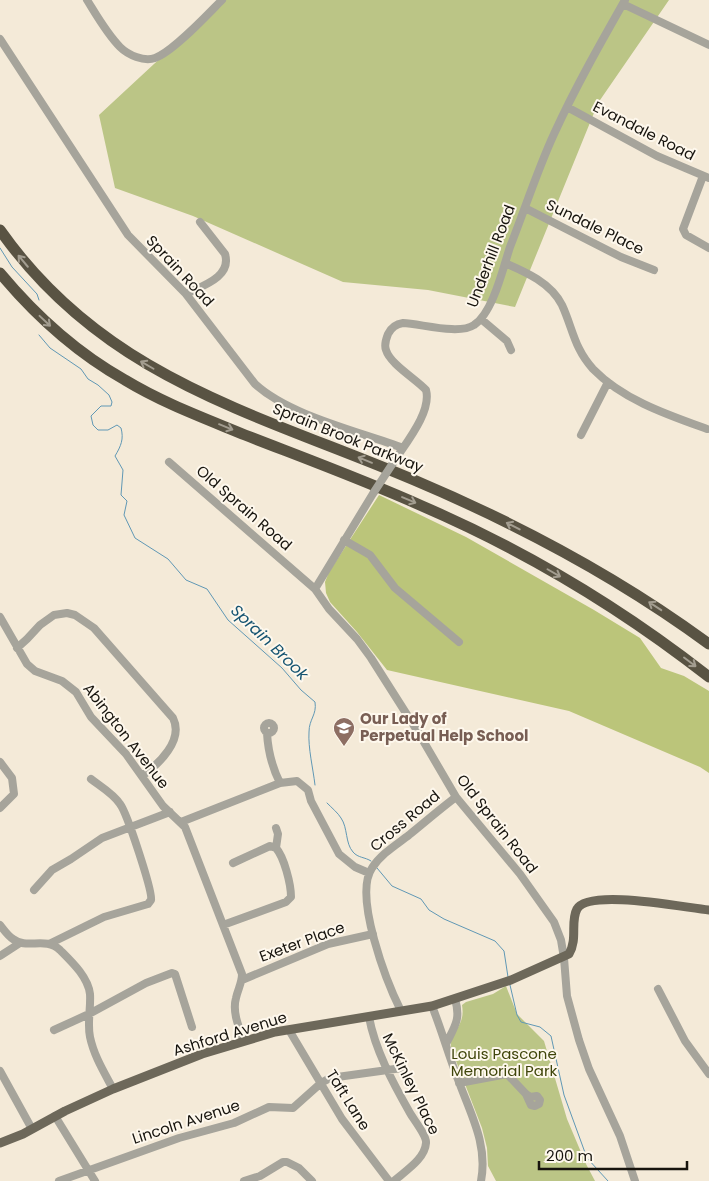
<svg xmlns="http://www.w3.org/2000/svg" width="709" height="1181" font-family="Poppins,sans-serif">
<style>
.green{fill:#bbc586}
.forest{fill:#bbc57a}
.lines{fill:none;stroke-linecap:round;stroke-linejoin:round}
.stream{stroke:#6098b5;stroke-width:1}
.minor{stroke:#a6a49b;stroke-width:8}
.major{stroke:#6d685a;stroke-width:9}
.highway{stroke:#595343;stroke-width:11}
.minor-bridge{stroke:#a6a49b;stroke-width:8}
.oneway{stroke:#a39d90}
.labels{text-anchor:middle;stroke-width:4;stroke-linejoin:round;paint-order:stroke}
.street-label{font-size:15px;fill:#17140e;stroke:#fef8ed}
.education-label{font-size:15px;font-weight:bold;fill:#785e54;stroke:#fef8ed;text-anchor:start}
.park-label{font-size:15px;fill:#40460b;stroke:#fef8ed}
.water-label{font-size:16px;font-style:italic;fill:#165471;stroke:#fef8ed}
</style>
<rect width="100%" height="100%" fill="#f4ead8"/>
<path class="green" d="M 223,0 L 669,0 L 598,103 L 515,307 L 428,290 L 343,282 L 193,216 L 115,188 L 99,115 Z
M 506,986 L 517,1014 L 544,1041 L 567,1119 L 586,1164 L 595,1181 L 496,1181 L 488,1166 L 487,1148 L 482,1128 L 451,1048 C 449,1030 466,1028 462,1005 L 466,1002 L 493,994 Z"/>
<path class="forest" d="M 379,495 L 466,537 L 594,610 L 640,638 L 661,668 L 684,676 L 709,691 L 709,773 L 700,767 L 569,711 L 387,670 L 357,632 L 330,602 L 326,593 L 325,582 L 329,572 Z"/>
<g class="lines">
<path class="stream" d="M 0,248 L 12,267 L 37,294 L 39,300
M 39,335 L 50,348 L 81,369 L 88,379 L 98,385 L 109,395 L 112,402 L 111,406 L 101,406 L 91,416 L 93,425 L 98,430 L 108,430 L 117,425 L 121,428 C 124,439 121,446 115,456 L 123,470 L 121,495 L 127,501 L 124,515 L 135,538 L 168,559 L 186,580 L 207,589 L 228,620 L 282,668 L 301,690 L 315,702 C 317,715 309,719 309,732 C 308,748 313,768 315,785
M 327,803 C 332,808 338,813 341,818 C 348,828 345,843 353,852 C 358,858 365,857 371,861
M 377,868 L 392,886 L 421,899 L 429,910 L 444,919 L 495,941 L 504,951 L 508,977
M 510,985 L 517,1015 L 521,1022 L 540,1027 L 551,1036 L 564,1095 L 587,1158 L 608,1181"/>
<path class="minor" d="M 87,0 C 97,16 107,34 120,47 C 128,55 144,62 155,58 C 173,52 208,14 222,0
M 623,4 L 709,45
M 0,39 L 128,235 L 186,294 L 255,384 C 290,416 358,431 403,448
M 567,107 L 657,156 L 709,178
M 703,176 L 683,229 L 686,235 L 709,248
M 525,208 L 621,257 L 654,270
M 505,263 C 526,272 551,283 562,305 C 573,329 574,348 593,369 C 623,400 668,415 707,429
M 186,294 C 202,286 232,277 225,254 L 200,222
M 481,319 L 507,341 L 511,350
M 581,435 L 608,382
M 169,462 L 315,589 L 329,609 L 357,639 L 371,658 L 418,732 L 456,797 L 520,874 L 554,922 L 561,940 L 564,958 L 567,996 L 579,1040 L 589,1069 L 620,1136 L 635,1181
M 393,463 C 405,444 432,412 426,390 C 416,379 390,364 386,350 C 384,345 386,339 388,334 C 391,328 396,324 403,323 C 422,324 459,335 474,325 C 493,313 503,268 510,247 C 525,209 537,171 554,134 C 575,88 600,44 625,0
M 344,540 L 370,555 L 395,588 L 459,642
M 315,589 L 374,492
M 0,617 L 27,664 L 35,671 L 62,681 L 76,692 L 91,717 L 126,754 L 163,806 L 185,827 L 242,974 C 242,983 238,989 236,998 C 232,1012 239,1028 244,1041
M 17,648 L 27,639 L 40,625 L 54,615 L 67,613 L 75,615 L 94,628 L 173,718 C 184,740 159,764 142,776
M264 728a5 5 0 1 1 10 0a5 5 0 1 1-10 0Z
M 267,733 C 268,751 272,767 280,783
M 0,762 L 12,778 L 14,794 L 0,808
M 181,822 L 280,783 L 297,781 L 308,790 L 311,801 L 339,854 L 355,867 L 369,873
M 276,848 L 278,834 L 276,828
M 233,863 L 270,846 L 276,848
M 34,890 L 52,870 L 71,859 L 102,838 L 170,812
M 0,925 C 4,930 8,936 13,939 C 27,950 45,936 60,950 C 72,962 88,977 90,994 C 91,1008 87,1023 90,1037 C 94,1056 104,1072 113,1089
M 223,925 L 286,902 L 291,897 C 291,884 284,857 276,848
M 49,944 L 104,917 L 148,904 L 151,900 C 153,892 127,813 120,804 C 114,794 100,786 91,779
M 0,956 L 20,943
M 242,980 L 328,944 L 373,934
M 658,989 L 685,1041 L 709,1074
M 432,1006 C 442,1031 449,1057 459,1082 C 471,1115 488,1145 481,1181
M 401,1011 C 387,983 353,896 372,868 C 381,854 396,845 409,835 C 425,822 440,809 456,797
M 369,1017 C 375,1050 393,1083 410,1113 C 414,1120 427,1136 426,1143 C 425,1159 405,1171 394,1181
M 54,1030 L 89,1014 L 146,983 L 172,973 L 175,974 L 192,1027
M 289,1030 L 342,1119 L 389,1181
M 446,1044 C 455,1026 461,1019 455,999
M 0,1071 L 32,1129
M 459,1083 L 507,1074 L 526,1094
M 526,1094 L 530,1097 L 537,1096 L 540,1100 L 539,1104 L 535,1106 L 531,1105 Z
M 55,1116 L 95,1181
M 59,1181 L 179,1138 L 234,1123 L 269,1107 L 293,1108 L 321,1083 L 330,1078 L 402,1068
M 244,1181 L 260,1176 L 283,1162 L 287,1162 L 299,1168 L 312,1181"/>
<path class="major" d="M 0,1143 L 23,1134 L 65,1111 L 113,1089 L 202,1054 L 275,1032 L 432,1006 L 511,980 L 569,954 C 578,939 570,922 577,909 C 589,888 686,908 709,910"/>
<path class="highway" d="M 0,230 C 105,379 256,413 414,480 C 518,524 618,577 709,644
M 0,273 C 35,315 77,353 125,380 C 163,403 204,418 245,435 C 304,458 364,480 422,506 C 524,550 621,608 709,677"/>
<path class="minor-bridge" d="M 374,492 L 393,463"/>
</g>
<defs><path id="oneway-shaft" d="M-6 0H5M1.5-3L5.5 0L1.5 3" fill="none" stroke-width="1.6" stroke-linecap="round" stroke-linejoin="round" transform="scale(1.25)"/></defs>
<g class="oneway">
<use href="#oneway-shaft" transform="translate(23 261) rotate(-130)"/>
<use href="#oneway-shaft" transform="translate(45 321) rotate(43)"/>
<use href="#oneway-shaft" transform="translate(147 365) rotate(-150)"/>
<use href="#oneway-shaft" transform="translate(226 427) rotate(22)"/>
<use href="#oneway-shaft" transform="translate(365 460) rotate(-158)"/>
<use href="#oneway-shaft" transform="translate(409 500) rotate(23)"/>
<use href="#oneway-shaft" transform="translate(513 526) rotate(-153)"/>
<use href="#oneway-shaft" transform="translate(554 573) rotate(30)"/>
<use href="#oneway-shaft" transform="translate(655 606) rotate(-147)"/>
<use href="#oneway-shaft" transform="translate(690 662) rotate(37)"/>
</g>
<defs>
<g id="school-pin" transform="scale(1.125)"><path d="M0 17L-7.5 6A9.5 9.5 0 1 1 7.5 6Z" fill="#8d6e63" stroke="#fef8ed"/><path d="M0-5L7-2L0 1L-7-2ZM-4 1L0 2.5L4 1V4Q0 6-4 4Z" fill="#fff"/></g>
</defs>
<g fill-rule="evenodd">
<use href="#school-pin" x="344" y="728"/>
</g>
<g class="labels">
<g class="street-label">
<text transform="translate(644 131) rotate(27)" y="5">Evandale Road</text>
<text transform="translate(595 227) rotate(26)" y="5">Sundale Place</text>
<text transform="translate(491 256) rotate(-69)" y="5">Underhill Road</text>
<text transform="translate(180 271) rotate(47)" y="5">Sprain Road</text>
<text transform="translate(348 438) rotate(22)" y="5">Sprain Brook Parkway</text>
<text transform="translate(244 508) rotate(41)" y="5">Old Sprain Road</text>
<text transform="translate(126 736) rotate(52)" y="5">Abington Avenue</text>
<text transform="translate(405 821) rotate(-40)" y="5">Cross Road</text>
<text transform="translate(497 824) rotate(52)" y="5">Old Sprain Road</text>
<text transform="translate(302 942) rotate(-20)" y="5">Exeter Place</text>
<text transform="translate(230 1034) rotate(-17)" y="5">Ashford Avenue</text>
<text transform="translate(411 1084) rotate(64)" y="5">McKinley Place</text>
<text transform="translate(348 1100) rotate(58)" y="5">Taft Lane</text>
<text transform="translate(186 1122) rotate(-18)" y="5">Lincoln Avenue</text>
</g>
<g class="education-label">
<text x="360" y="724">Our Lady of<tspan x="360" dy="17">Perpetual Help School</tspan></text>
</g>
<g class="park-label">
<text x="504" y="1059">Louis Pascone<tspan x="504" dy="17">Memorial Park</tspan></text>
</g>
<g class="water-label">
<text transform="translate(270 642) rotate(44)" y="6">Sprain Brook</text>
</g>
</g>
<path d="M539 1161v8h148v-8" fill="none" stroke="#17140e" stroke-width="2.5"/>
<text x="546" y="1161" font-size="15" fill="#17140e" stroke="#fef8ed" stroke-width="4" paint-order="stroke">200 m</text>
</svg>
